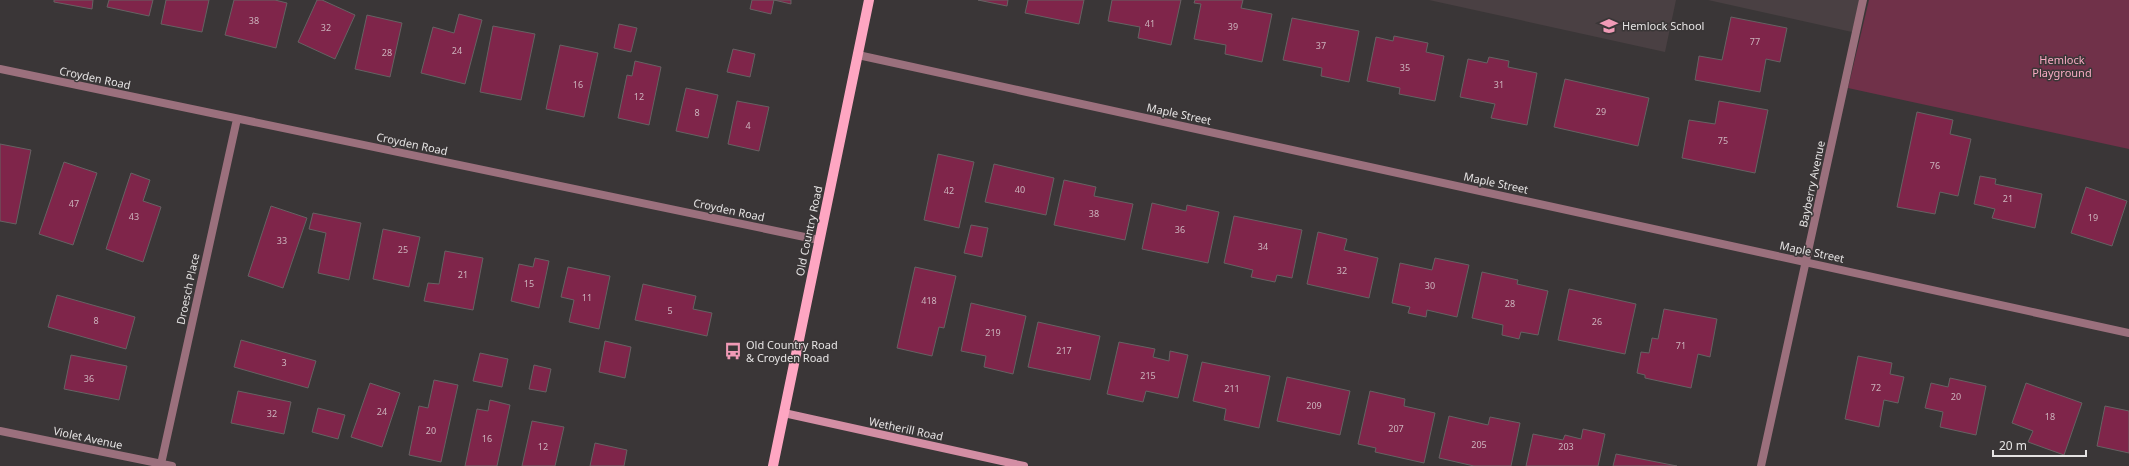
<svg xmlns="http://www.w3.org/2000/svg" width="2129" height="466" font-family="'Noto Sans',sans-serif">
<style>
.built{fill:#4a4043}
.green{fill:#703149}
.building{fill:#7f254a;stroke:#666263}
.lines{fill:none;stroke-linecap:round;stroke-linejoin:round}
.street{stroke:#9b707d;stroke-width:8}
.secondary{stroke:#d38ea4;stroke-width:8}
.primary{stroke:#fea6c2;stroke-width:10}
.labels{text-anchor:middle;stroke-width:3;stroke-linejoin:round;paint-order:stroke}
.number-label{font-size:9px;fill:#ccb4bd}
.poi-label{font-size:11px;fill:#e5e3e3;stroke:#3a3637;text-anchor:start}
.park-label{font-size:11px;fill:#f8abc3;stroke:#3a3637}
.street-label{font-size:11px;fill:#e5e3e3;stroke:#3a3637}
</style>
<rect width="100%" height="100%" fill="#3a3637"/>
<path class="built" d="M 1429,0 L 1676,0 L 1665,52 Z
M 1708,0 L 1860,0 L 1852,32 Z"/>
<path class="green" d="M 1869,0 L 2129,0 L 2129,149 L 1848,88 Z"/>
<path class="building" d="M 54,0 L 93,0 L 92,9 L 54,2 Z
M 109,0 L 153,0 L 149,16 L 107,7 Z
M 166,0 L 209,0 L 202,32 L 161,24 Z
M 234,0 L 275,0 L 287,3 L 276,48 L 225,35 Z
M 317,0 L 322,0 L 355,15 L 335,59 L 298,42 Z
M 752,0 L 791,0 L 791,4 L 774,0 L 771,14 L 750,9 Z
M 978,0 L 1008,0 L 1007,6 Z
M 1028,0 L 1084,0 L 1079,24 L 1025,13 Z
M 1112,0 L 1181,0 L 1171,45 L 1138,38 L 1140,27 L 1108,21 Z
M 1195,0 L 1243,0 L 1241,8 L 1272,14 L 1262,62 L 1225,54 L 1226,45 L 1194,39 L 1201,4 L 1194,3 Z
M 459,14 L 482,20 L 465,84 L 421,73 L 433,27 L 454,33 Z
M 367,15 L 402,23 L 390,77 L 355,69 Z
M 1731,17 L 1787,28 L 1780,62 L 1766,59 L 1760,92 L 1695,80 L 1699,56 L 1722,60 Z
M 1292,18 L 1359,31 L 1349,82 L 1321,76 L 1322,68 L 1283,60 Z
M 619,24 L 637,28 L 631,52 L 614,48 Z
M 493,26 L 535,34 L 521,100 L 480,92 Z
M 1394,36 L 1428,43 L 1426,52 L 1444,56 L 1435,101 L 1399,94 L 1400,88 L 1367,81 L 1376,37 L 1393,41 Z
M 560,45 L 598,53 L 584,117 L 546,109 Z
M 733,49 L 755,54 L 750,77 L 727,72 Z
M 1489,57 L 1509,61 L 1508,67 L 1537,73 L 1527,125 L 1491,118 L 1495,104 L 1460,97 L 1468,59 L 1487,63 Z
M 635,61 L 661,67 L 649,125 L 618,118 L 627,75 L 632,76 Z
M 1565,79 L 1649,98 L 1638,146 L 1554,127 Z
M 686,88 L 718,95 L 708,138 L 676,131 Z
M 737,101 L 769,107 L 759,151 L 728,144 Z
M 1719,101 L 1768,110 L 1755,173 L 1682,158 L 1689,120 L 1715,124 Z
M 1917,112 L 1953,120 L 1950,134 L 1971,139 L 1958,196 L 1940,192 L 1935,214 L 1897,207 Z
M 0,144 L 31,150 L 16,224 L 0,221 Z
M 938,154 L 974,162 L 959,228 L 924,220 Z
M 64,162 L 97,173 L 73,245 L 39,234 Z
M 994,164 L 1054,178 L 1046,215 L 985,202 Z
M 131,173 L 150,180 L 143,201 L 161,207 L 143,262 L 106,249 Z
M 1980,176 L 1996,179 L 1995,184 L 2042,194 L 2035,228 L 1992,218 L 1995,209 L 1974,204 Z
M 1064,180 L 1096,187 L 1094,196 L 1133,204 L 1125,240 L 1054,225 Z
M 2086,187 L 2127,201 L 2112,246 L 2071,233 Z
M 1152,203 L 1186,211 L 1187,205 L 1219,212 L 1208,263 L 1142,249 Z
M 271,206 L 307,218 L 283,288 L 248,276 Z
M 313,213 L 361,223 L 349,280 L 318,273 L 326,233 L 309,229 Z
M 1234,216 L 1302,230 L 1292,278 L 1277,275 L 1275,282 L 1251,277 L 1253,270 L 1224,263 Z
M 971,225 L 988,228 L 982,257 L 964,253 Z
M 383,229 L 420,237 L 409,287 L 373,279 Z
M 1318,232 L 1347,239 L 1344,250 L 1378,258 L 1369,298 L 1307,284 Z
M 445,251 L 483,258 L 473,310 L 424,301 L 428,283 L 439,284 Z
M 535,258 L 549,261 L 539,308 L 511,301 L 519,264 L 533,267 Z
M 1435,258 L 1469,265 L 1457,317 L 1427,310 L 1426,317 L 1408,313 L 1410,307 L 1392,303 L 1400,263 L 1432,270 Z
M 568,267 L 610,276 L 599,329 L 569,322 L 574,300 L 561,297 Z
M 915,267 L 956,276 L 944,328 L 939,327 L 932,356 L 897,348 Z
M 1482,272 L 1518,280 L 1517,284 L 1548,291 L 1538,335 L 1521,332 L 1519,339 L 1502,335 L 1503,325 L 1472,318 Z
M 643,284 L 696,296 L 693,309 L 712,313 L 707,336 L 635,320 Z
M 1569,289 L 1636,304 L 1625,354 L 1558,340 Z
M 57,295 L 135,317 L 126,349 L 48,327 Z
M 971,303 L 1026,316 L 1013,374 L 984,367 L 986,356 L 961,351 Z
M 1664,309 L 1717,319 L 1710,357 L 1698,354 L 1691,388 L 1645,378 L 1645,375 L 1637,373 L 1641,352 L 1649,353 L 1652,338 L 1658,339 Z
M 1038,322 L 1100,336 L 1090,380 L 1028,367 Z
M 241,340 L 316,361 L 308,388 L 234,367 Z
M 605,341 L 631,347 L 625,378 L 599,372 Z
M 1119,342 L 1155,349 L 1153,357 L 1169,361 L 1170,351 L 1188,355 L 1178,398 L 1146,391 L 1143,402 L 1107,394 Z
M 480,353 L 508,359 L 502,387 L 473,381 Z
M 71,355 L 127,366 L 119,400 L 64,389 Z
M 1858,356 L 1892,363 L 1890,374 L 1904,377 L 1898,403 L 1884,400 L 1879,427 L 1845,419 Z
M 1202,362 L 1270,376 L 1259,428 L 1224,420 L 1226,409 L 1193,401 Z
M 534,365 L 551,369 L 546,392 L 529,389 Z
M 1287,377 L 1350,391 L 1340,435 L 1277,421 Z
M 1950,378 L 1986,386 L 1976,435 L 1940,427 L 1943,412 L 1925,408 L 1931,383 L 1948,387 Z
M 434,380 L 458,385 L 441,462 L 409,455 L 419,406 L 428,408 Z
M 370,383 L 400,393 L 382,447 L 351,437 Z
M 2026,383 L 2082,403 L 2064,455 L 2028,442 L 2033,431 L 2012,423 Z
M 238,391 L 291,402 L 284,434 L 231,423 Z
M 1370,391 L 1405,399 L 1404,406 L 1435,413 L 1424,463 L 1375,452 L 1376,448 L 1358,444 Z
M 490,400 L 510,405 L 497,466 L 465,466 L 477,409 L 488,411 Z
M 2105,406 L 2129,411 L 2129,453 L 2097,446 Z
M 318,408 L 345,415 L 338,439 L 312,432 Z
M 1449,416 L 1488,425 L 1490,417 L 1520,423 L 1511,466 L 1474,466 L 1439,458 Z
M 532,421 L 564,427 L 555,466 L 522,466 Z
M 1583,429 L 1605,434 L 1598,466 L 1526,466 L 1533,434 L 1563,440 L 1565,435 L 1581,439 Z
M 595,443 L 627,450 L 624,466 L 590,466 Z
M 1616,454 L 1677,466 L 1613,466 Z"/>
<g class="lines">
<path class="street" d="M 858,55 L 2129,333
M 0,69 L 819,240
M 0,431 L 172,466
M 161,464 L 237,119
M 1761,466 L 1863,0"/>
<path class="secondary" d="M 784,413 L 1024,466"/>
<path class="primary" d="M 773,466 L 869,0"/>
</g>
<defs>
<g id="school-bare" transform="scale(1.38)"><path d="M0-5L7-2L0 1L-7-2ZM-4 1L0 2.5L4 1V4Q0 6-4 4Z" fill="#f09ab6" stroke="#3a3637" stroke-width="2.5" paint-order="stroke"/></g>
<g id="bus-bare" transform="scale(1.38)"><path d="M-5-6H5V4H4V6H2V4H-2V6H-4V4H-5ZM-3.5-4V0h7V-4ZM-3.5 1.2v1.5H-2V1.2ZM2 1.2v1.5H3.5V1.2Z" fill="#f09ab6" stroke="#3a3637" stroke-width="2.5" paint-order="stroke"/></g>
</defs>
<g fill-rule="evenodd">
<use href="#school-bare" x="1609" y="26"/>
<use href="#bus-bare" x="733" y="351"/>
</g>
<g class="labels">
<g class="number-label">
<text x="254" y="24">38</text>
<text x="1150" y="27">41</text>
<text x="1233" y="30">39</text>
<text x="326" y="31">32</text>
<text x="1755" y="45">77</text>
<text x="1321" y="49">37</text>
<text x="457" y="54">24</text>
<text x="387" y="56">28</text>
<text x="1405" y="71">35</text>
<text x="578" y="88">16</text>
<text x="1499" y="88">31</text>
<text x="639" y="100">12</text>
<text x="1601" y="115">29</text>
<text x="697" y="116">8</text>
<text x="748" y="129">4</text>
<text x="1723" y="144">75</text>
<text x="1935" y="169">76</text>
<text x="1020" y="193">40</text>
<text x="949" y="194">42</text>
<text x="2008" y="202">21</text>
<text x="74" y="207">47</text>
<text x="1094" y="217">38</text>
<text x="134" y="220">43</text>
<text x="2093" y="221">19</text>
<text x="1180" y="233">36</text>
<text x="282" y="244">33</text>
<text x="1263" y="250">34</text>
<text x="403" y="253">25</text>
<text x="1342" y="274">32</text>
<text x="463" y="278">21</text>
<text x="529" y="287">15</text>
<text x="1430" y="289">30</text>
<text x="587" y="301">11</text>
<text x="929" y="304">418</text>
<text x="1510" y="307">28</text>
<text x="670" y="314">5</text>
<text x="96" y="324">8</text>
<text x="1597" y="325">26</text>
<text x="993" y="336">219</text>
<text x="1681" y="349">71</text>
<text x="1064" y="354">217</text>
<text x="284" y="366">3</text>
<text x="1148" y="379">215</text>
<text x="89" y="382">36</text>
<text x="1876" y="391">72</text>
<text x="1232" y="392">211</text>
<text x="1956" y="400">20</text>
<text x="1314" y="409">209</text>
<text x="382" y="415">24</text>
<text x="272" y="417">32</text>
<text x="2050" y="420">18</text>
<text x="1396" y="432">207</text>
<text x="431" y="434">20</text>
<text x="487" y="442">16</text>
<text x="1479" y="448">205</text>
<text x="543" y="450">12</text>
<text x="1566" y="450">203</text>
</g>
<g class="poi-label">
<text x="1622" y="30">Hemlock School</text>
<text x="746" y="349">Old Country Road<tspan x="746" dy="13">&amp; Croyden Road</tspan></text>
</g>
<g class="park-label">
<text x="2062" y="64">Hemlock<tspan x="2062" dy="13">Playground</tspan></text>
</g>
<g class="street-label">
<text transform="translate(95 78) rotate(12)" y="4">Croyden Road</text>
<text transform="translate(1179 114) rotate(12)" y="4">Maple Street</text>
<text transform="translate(412 144) rotate(12)" y="4">Croyden Road</text>
<text transform="translate(1496 183) rotate(12)" y="4">Maple Street</text>
<text transform="translate(1812 184) rotate(-78)" y="4">Bayberry Avenue</text>
<text transform="translate(729 210) rotate(12)" y="4">Croyden Road</text>
<text transform="translate(809 231) rotate(-78)" y="4">Old Country Road</text>
<text transform="translate(1812 252) rotate(12)" y="4">Maple Street</text>
<text transform="translate(188 289) rotate(-78)" y="4">Droesch Place</text>
<text transform="translate(906 429) rotate(12)" y="4">Wetherill Road</text>
<text transform="translate(88 438) rotate(12)" y="4">Violet Avenue</text>
</g>
</g>
<path d="M1993 450v6h93v-6" fill="none" stroke="#e5e3e3" stroke-width="2"/>
<text x="1999" y="450" font-size="12" fill="#e5e3e3" stroke="#3a3637" stroke-width="3" paint-order="stroke">20 m</text>
</svg>
